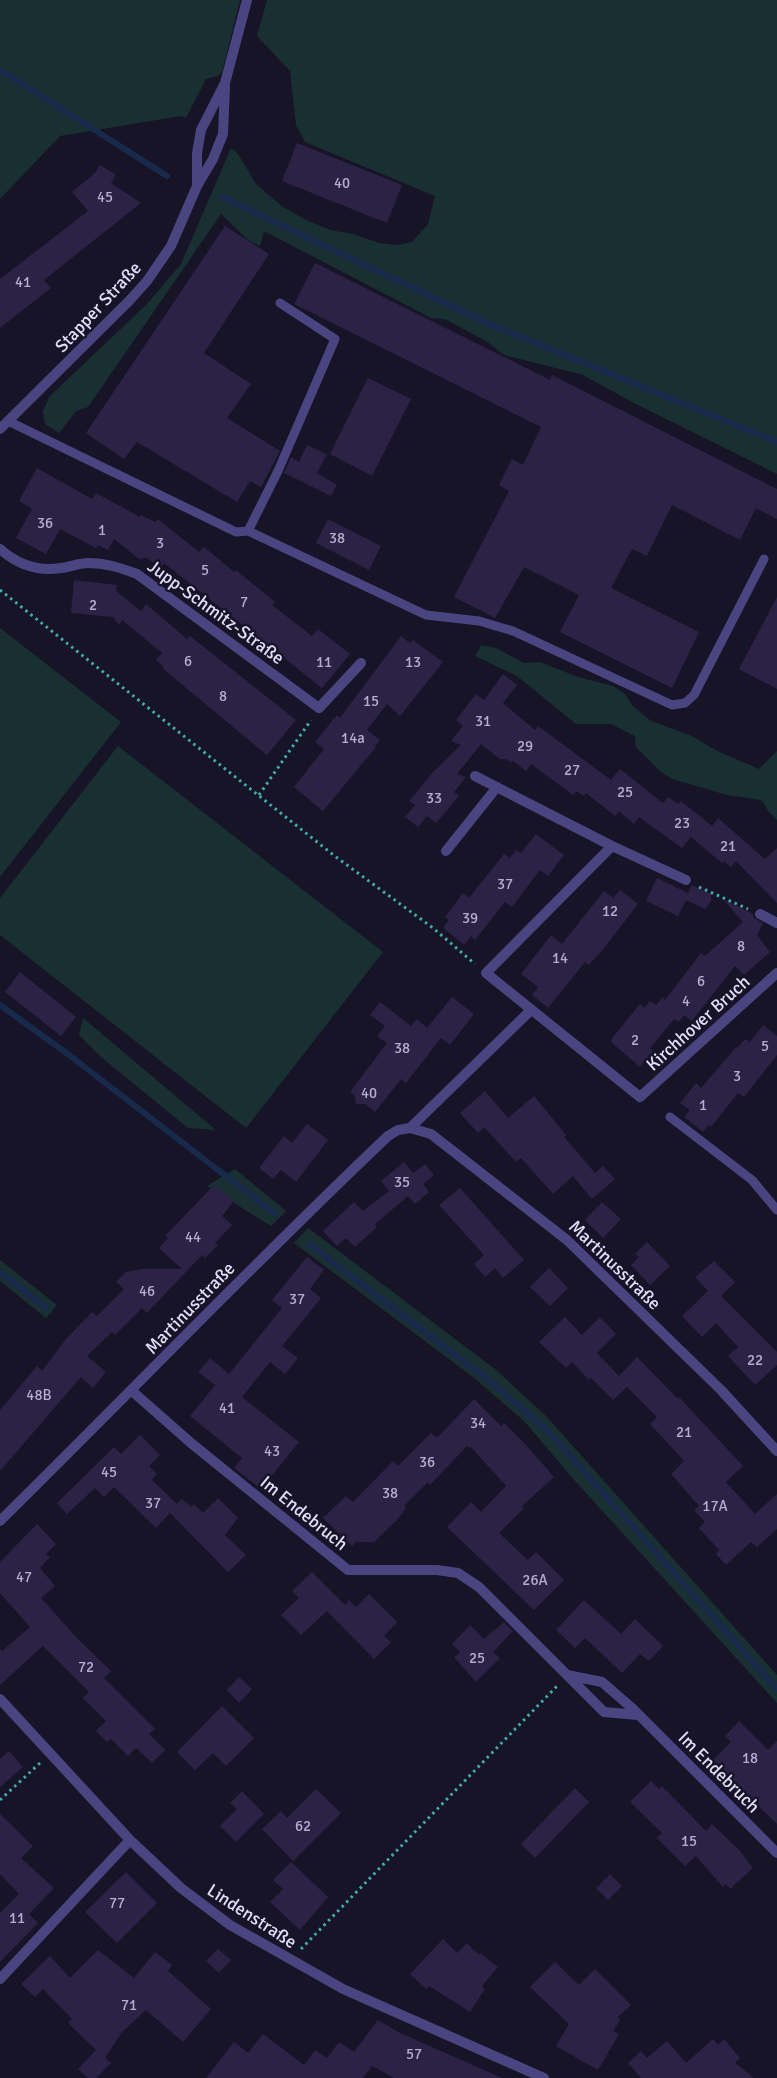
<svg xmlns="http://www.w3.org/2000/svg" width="777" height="2078" font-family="Signika,sans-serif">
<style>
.green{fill:#183031}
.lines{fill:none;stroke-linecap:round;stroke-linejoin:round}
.stream{stroke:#182a4c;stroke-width:6}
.building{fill:#2b2246}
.path{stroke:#41acab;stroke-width:3;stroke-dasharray:2.5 4;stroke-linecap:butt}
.service{stroke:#4a4580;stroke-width:9}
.minor{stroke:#4a4580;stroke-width:10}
.labels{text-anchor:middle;stroke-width:5;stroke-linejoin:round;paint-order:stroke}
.number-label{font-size:15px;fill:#b5afce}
.street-label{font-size:18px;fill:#e3defb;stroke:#181427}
</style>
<rect width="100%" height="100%" fill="#181427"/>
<path class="green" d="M 0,0 L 240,0 L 222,72 L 218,76 L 206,79 L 186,118 L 181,116 L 60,136 L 0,199 Z
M 267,0 L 777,0 L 777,474 L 630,401 L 583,375 L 504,355 L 489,343 L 445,319 L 431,318 L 264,231 L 260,246 L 248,240 L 221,214 L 88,407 L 76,411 L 59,433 L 45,424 L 43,411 L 50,396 L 147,304 L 181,264 L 231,148 L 238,154 L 256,184 L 283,207 L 306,220 L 330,230 L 353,234 L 379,243 L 398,245 L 412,242 L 428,224 L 435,196 L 305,142 L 296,125 L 290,71 L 257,36 Z
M 0,628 L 121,722 L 0,877 Z
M 481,645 L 496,648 L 524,663 L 540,662 L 578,677 L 613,686 L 625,694 L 632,705 L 651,721 L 692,736 L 717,751 L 759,769 L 777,751 L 777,820 L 768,811 L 762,800 L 727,795 L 672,779 L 661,772 L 636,747 L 635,736 L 611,724 L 576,724 L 517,676 L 475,656 Z
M 118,746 L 383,952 L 246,1128 L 0,935 L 0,898 Z
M 83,1018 L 216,1130 L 188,1128 L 101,1057 L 79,1035 Z
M 235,1169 L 286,1211 L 271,1226 L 207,1186 Z
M 308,1228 L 495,1369 L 546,1416 L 777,1675 L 777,1703 L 576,1482 L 524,1421 L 473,1377 L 294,1243 Z
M 0,1260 L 57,1305 L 46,1318 L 0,1281 Z"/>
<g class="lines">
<path class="stream" d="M 0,70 L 167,176
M 222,197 L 489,324 L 777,442
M 0,1005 L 69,1055 L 275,1214
M 310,1245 L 491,1382 L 548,1431 L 777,1689
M 0,1272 L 46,1308"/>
</g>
<path class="building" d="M 297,143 L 402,185 L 387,223 L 282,181 Z
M 100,165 L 116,175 L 111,183 L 141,203 L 44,280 L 51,288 L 0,328 L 0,279 L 88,211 L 72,192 L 95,173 Z
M 225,226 L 269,254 L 204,353 L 251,384 L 227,418 L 280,451 L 261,487 L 250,481 L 237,502 L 137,442 L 124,459 L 86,433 Z
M 315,263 L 550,380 L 552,375 L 777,489 L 777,519 L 756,508 L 740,540 L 672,505 L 647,556 L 632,549 L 611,588 L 699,632 L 672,688 L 560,632 L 579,595 L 524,567 L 495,618 L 454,597 L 509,491 L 499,485 L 512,459 L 523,465 L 541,427 L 294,304 Z
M 368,378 L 411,399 L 372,476 L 330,454 Z
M 307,445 L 327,454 L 317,473 L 337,485 L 331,496 L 284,473 L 291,457 L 299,462 Z
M 37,468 L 92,499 L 96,493 L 140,517 L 141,515 L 155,522 L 158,519 L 199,552 L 204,547 L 234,572 L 236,570 L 275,602 L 272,605 L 312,636 L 318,629 L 350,654 L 322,688 L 164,563 L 160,568 L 147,558 L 139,559 L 114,539 L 108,550 L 98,545 L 96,548 L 60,529 L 46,554 L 16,538 L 32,509 L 19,501 Z
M 328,519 L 381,546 L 369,570 L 316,543 Z
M 74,580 L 117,585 L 116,591 L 141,611 L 146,604 L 187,639 L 190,636 L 296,720 L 267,755 L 162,668 L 164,667 L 156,660 L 162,653 L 122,620 L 119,625 L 113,617 L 71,613 Z
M 777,597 L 777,689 L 739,669 Z
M 401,636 L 410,643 L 413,640 L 443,662 L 400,716 L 387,704 L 367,730 L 380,740 L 375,746 L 376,747 L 323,811 L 294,787 L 324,749 L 315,742 L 337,715 L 340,718 Z
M 503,674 L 517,685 L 503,703 L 535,730 L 538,726 L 611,780 L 620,769 L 663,803 L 668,797 L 678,804 L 681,801 L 712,826 L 718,818 L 765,859 L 777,848 L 777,903 L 736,861 L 731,867 L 724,861 L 722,863 L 691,837 L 682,848 L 639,817 L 634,824 L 619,811 L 615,816 L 586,793 L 584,796 L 576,791 L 573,795 L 531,764 L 526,771 L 513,761 L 511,763 L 506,759 L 500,759 L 481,744 L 457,774 L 466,777 L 454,792 L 459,796 L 436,823 L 427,816 L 418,827 L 405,817 L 415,805 L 409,801 L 432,773 L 461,745 L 451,741 L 463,726 L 456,720 L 476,694 L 484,700 Z
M 536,834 L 564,855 L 548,876 L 540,870 L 512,907 L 505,902 L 475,940 L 471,936 L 464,945 L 443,928 L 449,920 L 445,917 L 463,893 L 469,898 L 504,854 L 510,858 L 516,850 L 521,853 Z
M 657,878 L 688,893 L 692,885 L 711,894 L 711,901 L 705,909 L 686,900 L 678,916 L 646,901 Z
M 620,890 L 638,904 L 604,948 L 589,965 L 585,962 L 548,1008 L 532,995 L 538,987 L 521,974 L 551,935 L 562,944 L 604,891 L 613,898 Z
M 723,899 L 753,914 L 754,918 L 763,923 L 757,935 L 770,952 L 744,975 L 735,966 L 692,1021 L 684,1015 L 679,1022 L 674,1019 L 650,1048 L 653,1051 L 640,1067 L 611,1042 L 613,1037 L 640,1004 L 644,1008 L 650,1001 L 656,1005 L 663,997 L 665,1000 L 701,953 L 705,956 L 743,922 Z
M 20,972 L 76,1017 L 61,1036 L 5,992 Z
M 452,997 L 474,1014 L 450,1045 L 441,1038 L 406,1083 L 401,1079 L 375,1112 L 365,1104 L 356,1104 L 355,1096 L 350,1092 L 387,1043 L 377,1036 L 385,1026 L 370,1015 L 380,1002 L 411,1026 L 417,1019 L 427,1028 Z
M 763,1025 L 777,1036 L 777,1055 L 744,1097 L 738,1093 L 711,1127 L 709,1125 L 703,1132 L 684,1117 L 690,1110 L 680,1103 L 696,1083 L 701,1088 L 736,1047 L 737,1048 L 745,1039 L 750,1042 Z
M 485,1091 L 508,1118 L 534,1096 L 566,1135 L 564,1137 L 595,1173 L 603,1166 L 615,1179 L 592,1199 L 573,1176 L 553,1194 L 521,1158 L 516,1162 L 484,1127 L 478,1133 L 460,1113 Z
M 307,1124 L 328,1140 L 296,1182 L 281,1170 L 273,1179 L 259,1168 L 284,1136 L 292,1143 Z
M 404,1162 L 413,1173 L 425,1164 L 434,1175 L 423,1184 L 429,1192 L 415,1204 L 408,1196 L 375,1224 L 377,1227 L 355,1247 L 346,1238 L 337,1246 L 323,1231 L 354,1202 L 363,1211 L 389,1191 L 381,1181 Z
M 214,1185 L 234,1201 L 222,1216 L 232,1225 L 215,1243 L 218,1245 L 205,1258 L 202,1255 L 147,1313 L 142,1308 L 115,1335 L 112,1332 L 87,1356 L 106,1372 L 93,1388 L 81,1377 L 0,1471 L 0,1410 L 37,1366 L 42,1371 L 66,1339 L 92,1312 L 97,1316 L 124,1289 L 116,1282 L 126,1272 L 141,1269 L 182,1269 L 159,1248 L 168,1238 L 165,1236 Z
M 460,1188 L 524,1260 L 503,1278 L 495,1268 L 485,1277 L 474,1264 L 484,1255 L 439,1205 Z
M 602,1202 L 621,1219 L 603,1238 L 585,1220 Z
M 647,1242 L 670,1266 L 650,1285 L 631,1265 L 639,1257 L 635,1254 Z
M 307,1257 L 324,1270 L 310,1289 L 321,1298 L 282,1346 L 298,1358 L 285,1374 L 270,1362 L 242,1397 L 299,1442 L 261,1489 L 234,1468 L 242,1458 L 190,1416 L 215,1385 L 198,1372 L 210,1358 L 229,1374 L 282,1308 L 272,1300 Z
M 714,1261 L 735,1282 L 721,1296 L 777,1352 L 777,1365 L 755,1385 L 728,1356 L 738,1347 L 716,1323 L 702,1337 L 682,1316 L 708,1291 L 695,1277 Z
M 549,1268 L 568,1288 L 550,1306 L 530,1287 Z
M 565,1317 L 582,1335 L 600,1317 L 616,1334 L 597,1353 L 619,1376 L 637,1357 L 678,1399 L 679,1397 L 743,1466 L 726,1482 L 755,1514 L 777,1494 L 777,1529 L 757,1547 L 751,1542 L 726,1565 L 716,1554 L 719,1550 L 699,1528 L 705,1522 L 694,1510 L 699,1506 L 671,1474 L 684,1461 L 650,1424 L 657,1417 L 627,1387 L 613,1400 L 591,1378 L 589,1380 L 572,1362 L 566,1368 L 539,1342 Z
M 474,1399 L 501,1426 L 504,1423 L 526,1445 L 554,1477 L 522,1506 L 524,1508 L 499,1533 L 528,1560 L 536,1552 L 564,1580 L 534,1610 L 447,1527 L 471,1502 L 481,1512 L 506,1486 L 471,1447 L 470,1448 L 467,1446 L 430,1485 L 428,1482 L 404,1506 L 406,1508 L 398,1519 L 374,1542 L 356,1542 L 352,1546 L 323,1518 L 346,1496 L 353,1502 L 393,1461 L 398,1466 L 431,1433 L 437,1438 Z
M 140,1435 L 160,1455 L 149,1466 L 157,1474 L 152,1480 L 177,1504 L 182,1499 L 191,1507 L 194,1504 L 203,1513 L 218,1498 L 238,1518 L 225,1535 L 246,1555 L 228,1572 L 170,1513 L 156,1528 L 114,1487 L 104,1497 L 95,1488 L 67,1514 L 57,1503 L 114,1447 L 121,1454 Z
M 37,1524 L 56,1544 L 46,1554 L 50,1557 L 40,1568 L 55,1586 L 41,1598 L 76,1637 L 111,1671 L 104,1678 L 155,1729 L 149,1734 L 165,1750 L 152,1763 L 136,1748 L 128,1756 L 111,1739 L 107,1742 L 96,1731 L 106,1721 L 83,1698 L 89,1692 L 43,1646 L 0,1685 L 0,1648 L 2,1651 L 30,1627 L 0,1593 L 0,1562 Z
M 312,1572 L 345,1605 L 349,1600 L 356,1607 L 369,1594 L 397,1622 L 384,1636 L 391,1642 L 374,1659 L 327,1611 L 301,1635 L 281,1615 L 299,1598 L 292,1591 Z
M 584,1600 L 621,1634 L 635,1619 L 663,1646 L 649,1661 L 640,1654 L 622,1673 L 585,1638 L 575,1648 L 556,1630 Z
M 504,1622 L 513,1631 L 493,1652 L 500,1658 L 476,1682 L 454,1657 L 460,1652 L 452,1644 L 470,1625 L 484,1639 Z
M 239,1677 L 252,1689 L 239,1703 L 227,1690 Z
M 222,1706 L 254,1738 L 226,1766 L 213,1753 L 195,1770 L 177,1752 Z
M 739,1721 L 768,1750 L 777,1741 L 777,1824 L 712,1761 L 731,1742 L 725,1736 Z
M 9,1751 L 23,1767 L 0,1787 L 0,1759 Z
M 651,1781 L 659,1789 L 662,1786 L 706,1831 L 712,1824 L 740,1851 L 753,1868 L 730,1889 L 726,1884 L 723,1887 L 696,1856 L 685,1866 L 657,1838 L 662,1833 L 630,1802 Z
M 575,1788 L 589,1802 L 535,1858 L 521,1844 Z
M 316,1789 L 341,1813 L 293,1861 L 262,1829 L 281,1811 L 287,1818 Z
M 242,1791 L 264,1814 L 236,1842 L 220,1826 L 237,1809 L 230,1803 Z
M 0,1814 L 33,1846 L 21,1858 L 54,1888 L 29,1914 L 38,1923 L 0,1962 L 0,1913 L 19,1894 L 0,1874 Z
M 291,1862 L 328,1897 L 300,1930 L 270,1902 L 283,1889 L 273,1880 Z
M 126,1872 L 157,1903 L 117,1943 L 85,1912 Z
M 610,1874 L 622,1886 L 608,1900 L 596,1888 Z
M 443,1939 L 457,1953 L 467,1943 L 479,1955 L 480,1953 L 498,1967 L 482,1986 L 485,1989 L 470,2012 L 429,1986 L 426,1989 L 410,1974 Z
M 218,1949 L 231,1960 L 219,1973 L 206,1961 Z
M 98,1950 L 134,1978 L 155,1952 L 172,1965 L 168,1971 L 211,2009 L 183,2042 L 146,2010 L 122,2032 L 105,2058 L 111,2063 L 96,2078 L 88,2078 L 78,2069 L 96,2050 L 68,2023 L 72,2019 L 43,1989 L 35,1997 L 21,1984 L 50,1956 L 70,1978 Z
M 555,1962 L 579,1985 L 595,1969 L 631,2005 L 618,2017 L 620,2020 L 613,2031 L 619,2034 L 598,2070 L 556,2046 L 569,2024 L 530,1987 Z
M 378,2020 L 398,2032 L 502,2078 L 394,2078 L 372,2066 L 363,2078 L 206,2078 L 234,2042 L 248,2053 L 263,2034 L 304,2065 L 315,2050 L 327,2058 L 339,2042 L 354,2052 Z
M 713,2039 L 718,2045 L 724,2039 L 740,2058 L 735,2063 L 754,2078 L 641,2078 L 628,2063 L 641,2051 L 647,2058 L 667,2041 L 686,2063 Z"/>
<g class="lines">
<path class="path" d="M 0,590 L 336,857 L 433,928 L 475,964
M 259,795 L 311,720
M 699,887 L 748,909
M 0,1800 L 40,1763
M 301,1949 L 558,1685"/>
<path class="service" d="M 8,421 L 236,532 L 248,531 L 278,471 L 335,339 L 280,303
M 248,531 L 426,615 L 479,621 L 513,631 L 672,705 L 685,703 L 694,695 L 764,559
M 670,1117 L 752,1180 L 777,1210"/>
<path class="minor" d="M 197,186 L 213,159 L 223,134 L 225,87
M 0,429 L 130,300 L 147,281 L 171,246 L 197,186 L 197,153 L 201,130 L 225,83 L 247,0
M 0,549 C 18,565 37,572 61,568 C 70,567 79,563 88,563 C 106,563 121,568 137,574 L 319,708 L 361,663
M 475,776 L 612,846 L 686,880
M 612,846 L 486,973 L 640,1097 L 777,973
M 446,851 L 497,787
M 760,914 L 777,923
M 410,1128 L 431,1134 L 567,1240 L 721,1390 L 777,1451
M 132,1391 L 191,1443 L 348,1570 L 437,1570 L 458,1573 L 479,1587 L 604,1712 L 638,1715
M 0,1521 C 130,1393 256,1261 388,1136 L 398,1130 L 410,1128 L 531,1010
M 567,1675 L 602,1682 L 632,1708 L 777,1853
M 0,1699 L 130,1840 L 181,1888 L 230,1925 L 343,1989 L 544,2078
M 0,1979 L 130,1840"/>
</g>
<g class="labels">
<g class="number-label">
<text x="342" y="188">40</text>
<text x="105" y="202">45</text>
<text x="23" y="287">41</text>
<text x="45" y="528">36</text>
<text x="102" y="535">1</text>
<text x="337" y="543">38</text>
<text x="160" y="548">3</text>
<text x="205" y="575">5</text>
<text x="244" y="607">7</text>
<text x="93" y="610">2</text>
<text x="188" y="666">6</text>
<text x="324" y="667">11</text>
<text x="413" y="667">13</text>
<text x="223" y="701">8</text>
<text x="371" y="706">15</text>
<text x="483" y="726">31</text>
<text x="353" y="743">14a</text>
<text x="525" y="751">29</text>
<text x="572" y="775">27</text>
<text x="625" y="797">25</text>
<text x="434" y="803">33</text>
<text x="682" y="828">23</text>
<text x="728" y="851">21</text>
<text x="505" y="889">37</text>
<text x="610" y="916">12</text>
<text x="470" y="923">39</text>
<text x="741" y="951">8</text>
<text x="560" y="963">14</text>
<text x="701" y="986">6</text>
<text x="686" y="1006">4</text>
<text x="635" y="1045">2</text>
<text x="765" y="1051">5</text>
<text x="402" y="1053">38</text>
<text x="737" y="1081">3</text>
<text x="369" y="1098">40</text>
<text x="703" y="1110">1</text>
<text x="402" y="1187">35</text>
<text x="193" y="1242">44</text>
<text x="147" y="1296">46</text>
<text x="297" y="1304">37</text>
<text x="755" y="1365">22</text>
<text x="39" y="1400">48B</text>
<text x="227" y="1413">41</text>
<text x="478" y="1428">34</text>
<text x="684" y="1437">21</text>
<text x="272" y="1456">43</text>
<text x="427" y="1467">36</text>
<text x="109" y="1477">45</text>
<text x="390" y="1498">38</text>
<text x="153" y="1508">37</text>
<text x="715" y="1511">17A</text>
<text x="24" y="1582">47</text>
<text x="535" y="1585">26A</text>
<text x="477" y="1663">25</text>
<text x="86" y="1672">72</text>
<text x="750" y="1763">18</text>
<text x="303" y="1831">62</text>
<text x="689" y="1846">15</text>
<text x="117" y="1908">77</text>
<text x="17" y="1923">11</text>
<text x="129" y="2010">71</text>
<text x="414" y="2059">57</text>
</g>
<g class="street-label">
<text transform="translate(98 307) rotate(-47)" y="6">Stapper Straße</text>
<text transform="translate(216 612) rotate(36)" y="6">Jupp-Schmitz-Straße</text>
<text transform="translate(698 1023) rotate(-42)" y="6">Kirchhover Bruch</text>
<text transform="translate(615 1265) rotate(44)" y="6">Martinusstraße</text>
<text transform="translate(190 1308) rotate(-46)" y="6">Martinusstraße</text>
<text transform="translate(304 1513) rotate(39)" y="6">Im Endebruch</text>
<text transform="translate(719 1772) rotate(45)" y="6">Im Endebruch</text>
<text transform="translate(252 1916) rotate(33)" y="6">Lindenstraße</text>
</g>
</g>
</svg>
